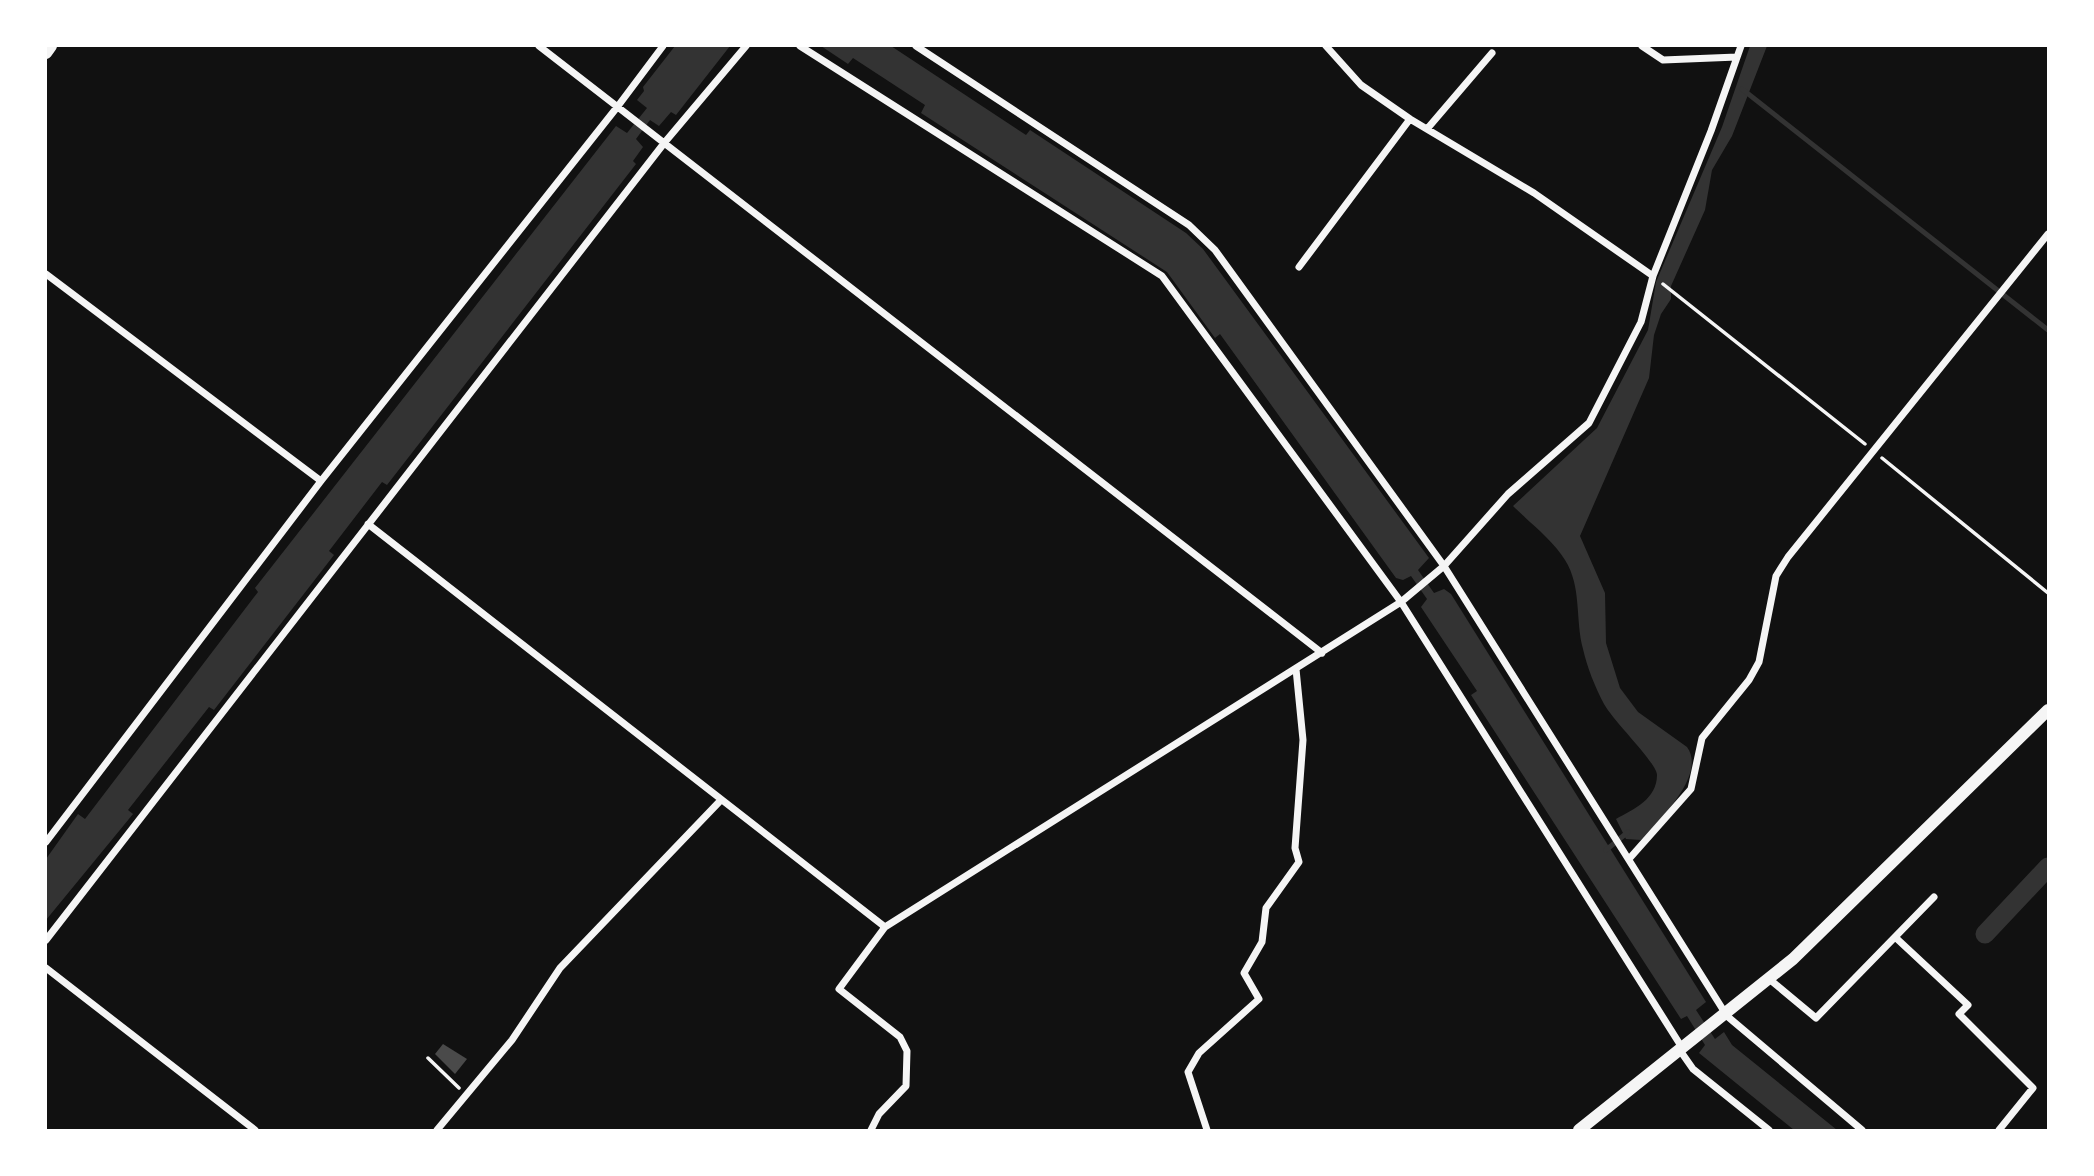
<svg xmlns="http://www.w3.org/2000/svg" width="2094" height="1176" font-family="'Roboto Condensed',sans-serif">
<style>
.water{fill:#333}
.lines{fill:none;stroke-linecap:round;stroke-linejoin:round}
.stream{stroke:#333;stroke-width:5}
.canal{stroke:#333;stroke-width:19}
.building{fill:#4a4a4a}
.path{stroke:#f5f5f5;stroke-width:3.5}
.minor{stroke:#f5f5f5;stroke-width:7}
.tertiary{stroke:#f5f5f5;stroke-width:12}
</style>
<rect width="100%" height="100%" fill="#111"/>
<path class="water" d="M 675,46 L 730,46 L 676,115 L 671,112 L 659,126 L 650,120 L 636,139 L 643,147 L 633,161 L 636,164 L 387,485 L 382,482 L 329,551 L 334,555 L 214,710 L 209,707 L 128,810 L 133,814 L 46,920 L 46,859 L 78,814 L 85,819 L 258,592 L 255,588 L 616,126 L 627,133 L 647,108 L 637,100 L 644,91 L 643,87 Z
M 821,46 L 891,46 L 1026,135 L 1030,130 L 1186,233 L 1203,249 L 1429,558 L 1418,570 L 1434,593 L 1444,589 L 1451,594 L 1706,1002 L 1696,1010 L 1715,1039 L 1724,1032 L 1732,1045 L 1837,1130 L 1794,1130 L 1699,1053 L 1705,1045 L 1687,1016 L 1681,1019 L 1471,695 L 1477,691 L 1421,607 L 1427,599 L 1411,576 L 1403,580 L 1396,578 L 1220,334 L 1215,338 L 1167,272 L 921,113 L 925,105 L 853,58 L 848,64 Z
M 1750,46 L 1767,46 L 1732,136 L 1712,170 L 1705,210 L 1671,286 L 1671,299 L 1661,314 L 1654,335 L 1649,378 L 1580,536 L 1605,593 L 1606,643 L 1620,688 L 1638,712 L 1687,747 C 1707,775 1659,820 1641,840 L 1626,839 L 1616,819 C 1634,809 1657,799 1657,775 C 1657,763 1614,722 1604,704 C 1595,687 1587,667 1583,649 C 1575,619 1582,587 1565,560 C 1553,540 1530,523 1513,506 L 1597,428 L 1648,330 L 1656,282 L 1722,127 Z"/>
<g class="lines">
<path class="stream" d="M 1742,89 L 2048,330
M 1606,850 L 1628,832"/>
<path class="canal" d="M 1985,934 L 2048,867"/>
</g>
<path class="building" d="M 443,1044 L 467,1059 L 455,1074 L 435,1054 Z"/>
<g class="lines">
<path class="path" d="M 1663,284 L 1865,444
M 1882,458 L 2048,593
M 428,1058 L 459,1088"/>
<path class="minor" d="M 539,46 L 1322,653
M 800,46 L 1162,276 L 1401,602 L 1681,1046
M 916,46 L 1189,225 L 1215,250 L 1444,566 L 1727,1016 L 1862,1130
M 1326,46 L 1361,85 L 1410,119 L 1534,193 L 1653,276
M 1642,46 L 1663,60 L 1737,57
M 1427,129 L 1492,53
M 1299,267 L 1410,119
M 46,274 L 321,481
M 368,524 L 885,927 L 1401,602 L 1444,566 L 1508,494 L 1589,423 L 1641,322 L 1653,276 L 1711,131 L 1741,46
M 46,842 L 321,481 L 618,106 L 663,46
M 1629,859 L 1691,789 L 1702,738 L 1749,680 L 1759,662 L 1776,576 L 1788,557 L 2048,234
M 1895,937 L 1968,1005 L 1959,1014 L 2033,1088 L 1999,1130
M 46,940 L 665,142 L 746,46
M 46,968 L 255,1130
M 1768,978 L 1816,1018 L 1934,897
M 1679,1049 L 1693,1069 L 1769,1130
M 437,1130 L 512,1040 L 560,968 L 721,800
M 871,1130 L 879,1114 L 906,1086 L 907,1051 L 900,1037 L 839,989 L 885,927
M 1207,1130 L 1188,1072 L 1199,1053 L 1259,999 L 1244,973 L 1262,942 L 1266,908 L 1299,862 L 1295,848 L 1303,740 L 1296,669"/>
<path class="tertiary" d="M 46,53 L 51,46
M 1579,1130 L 1793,959 L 2048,710"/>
</g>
<rect width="2094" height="1176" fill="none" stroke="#ffffff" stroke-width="94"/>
</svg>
